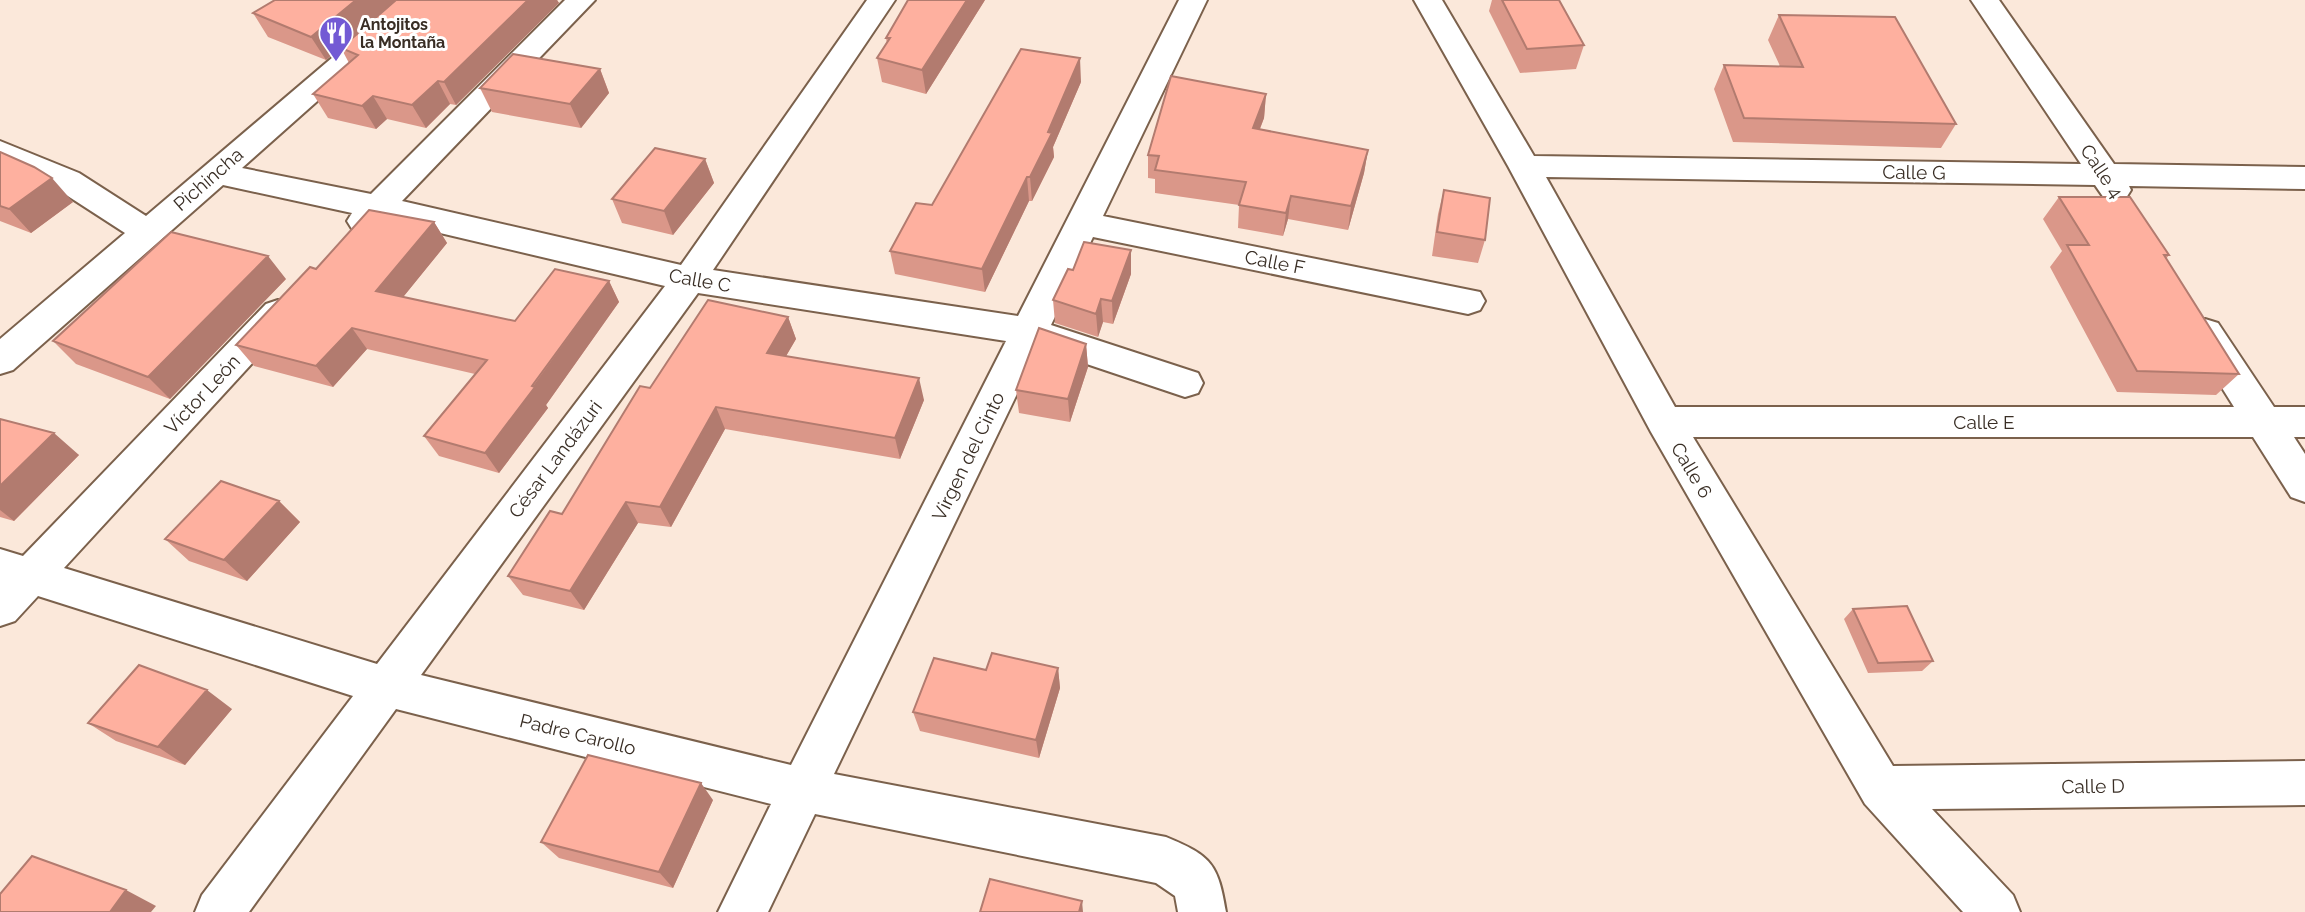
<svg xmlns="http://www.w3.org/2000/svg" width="2305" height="912" font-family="Raleway,sans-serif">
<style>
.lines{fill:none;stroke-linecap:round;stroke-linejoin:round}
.minor-casing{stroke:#7b614c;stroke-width:4}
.minor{fill:#fff;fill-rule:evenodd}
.wall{fill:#da9789}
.shaded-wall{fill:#b27b6f}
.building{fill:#feb09f;stroke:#b27b6f;stroke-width:2}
.labels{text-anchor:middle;stroke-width:6;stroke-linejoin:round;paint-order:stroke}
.far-poi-label{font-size:16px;font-weight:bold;fill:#392e25;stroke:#fff;text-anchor:start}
.street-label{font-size:19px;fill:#392e25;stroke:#fff}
</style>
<rect width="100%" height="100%" fill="#fbe8da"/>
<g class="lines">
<g class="minor-casing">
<path id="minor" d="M 400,0 L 431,0 L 242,168 L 371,194 L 565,0 L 595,0 L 402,201 L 681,265 L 867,0 L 895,0 L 713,270 L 1018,316 L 1179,0 L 1207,0 L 1103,216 L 1480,292 L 1485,301 L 1480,310 L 1468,314 L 1093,237 L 1051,325 L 1198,373 L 1203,383 L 1198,393 L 1185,397 L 1039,348 L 834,774 L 1166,837 C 1212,856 1218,864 1226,912 L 1178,912 L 1175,896 L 1156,883 L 815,814 L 768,912 L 718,912 L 771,804 L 396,709 L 249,912 L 195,912 L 202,895 L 353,696 L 38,596 L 15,621 L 0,626 L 0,549 L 23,556 L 266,304 L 278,300 L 290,304 L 296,313 L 290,322 L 64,568 L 377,664 L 665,286 L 385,220 C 374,231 367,233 352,229 L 347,221 L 352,213 L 223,185 L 13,370 L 0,374 L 0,339 L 125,233 L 57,189 L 0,163 L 0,141 L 79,173 L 146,216 ZM 698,293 L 1006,341 L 791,765 L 421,675 Z
M 1414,0 L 1442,0 L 1534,156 L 2081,164 L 1971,0 L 1999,0 L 2114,164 L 2305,167 L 2305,189 L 2129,186 L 2131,190 L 2126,198 L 2115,201 L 2104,198 L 2095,185 L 1546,177 L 1675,407 L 2234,407 L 2187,332 L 2192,323 L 2205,319 L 2218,323 L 2274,407 L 2305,407 L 2305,437 L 2294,437 L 2305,454 L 2305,502 L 2291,497 L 2253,437 L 1693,437 L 1893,766 L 2305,761 L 2305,805 L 1932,809 L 2013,895 L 2020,912 L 1963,912 L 1865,804 L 1651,432 L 1508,166 Z"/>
</g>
<use href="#minor" class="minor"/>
</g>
<path class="wall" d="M 396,0 L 326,60 L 268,37 L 253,13 Z
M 396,0 L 557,0 L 559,3 L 456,105 L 450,104 L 426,128 L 387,119 L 376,129 L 328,118 L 313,94 L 349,63 L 341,48 Z
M 985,0 L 926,94 L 882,82 L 877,58 L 887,44 L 886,38 Z
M 1492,0 L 1559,0 L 1584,45 L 1576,69 L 1520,73 L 1489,11 Z
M 1779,15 L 1956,124 L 1941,148 L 1733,142 L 1714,89 L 1724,65 L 1780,66 L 1768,40 Z
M 600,69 L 609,93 L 581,128 L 492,112 L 480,88 Z
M 1081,82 L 1053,147 L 1054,157 L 1032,201 L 1029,201 L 985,292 L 895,274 L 890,251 L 932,205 Z
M 1266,94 L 1264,118 L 1260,129 L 1368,150 L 1364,173 L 1348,230 L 1288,219 L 1283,236 L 1238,228 L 1239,205 L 1155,193 L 1155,179 L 1148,178 L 1148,155 Z
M 0,152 L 73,202 L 31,233 L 0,221 Z
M 705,159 L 714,183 L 673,235 L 622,223 L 612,199 Z
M 1444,190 L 1485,240 L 1478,263 L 1432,256 L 1438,214 Z
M 2059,197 L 2169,255 L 2166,259 L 2239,374 L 2216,395 L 2117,392 L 2050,267 L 2062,251 L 2043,219 Z
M 434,222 L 447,243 L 403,297 L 515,321 L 609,281 L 619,302 L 546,405 L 548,408 L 499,473 L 439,456 L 424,436 L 475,374 L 367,349 L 333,387 L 254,366 L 236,345 L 316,269 Z
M 1073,270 L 1131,274 L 1113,324 L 1103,322 L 1098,337 L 1055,323 L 1053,300 Z
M 286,279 L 170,399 L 76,364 L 53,341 Z
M 788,317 L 796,339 L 786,356 L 924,400 L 900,459 L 725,429 L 671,527 L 638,523 L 584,610 L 523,595 L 508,576 L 562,514 L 650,388 Z
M 1086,344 L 1088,367 L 1070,422 L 1019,413 L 1016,390 Z
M 0,419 L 79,455 L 14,521 L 0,517 Z
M 279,501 L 300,522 L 247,581 L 189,561 L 165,539 Z
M 1853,609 L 1933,661 L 1922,671 L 1868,673 L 1844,619 Z
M 1058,668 L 1060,688 L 1039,758 L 920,731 L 913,712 L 986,670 Z
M 232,709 L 185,765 L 116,741 L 88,723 Z
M 713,800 L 673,888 L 559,858 L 541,842 Z"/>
<path class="shaded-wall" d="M 356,0 L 396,0 L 326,60 L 311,37 Z
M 528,0 L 557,0 L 559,3 L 456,105 L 444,82 Z
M 967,0 L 985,0 L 926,94 L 922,70 Z
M 1080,58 L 1081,82 L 1053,147 L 1054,157 L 1032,201 L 1030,177 L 1048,132 Z
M 600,69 L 609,93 L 581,128 L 570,104 Z
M 438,81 L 450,104 L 426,128 L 412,105 Z
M 1266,94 L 1264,118 L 1251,151 L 1253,128 Z
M 373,96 L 387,119 L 376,129 L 362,106 Z
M 1368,150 L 1364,173 L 1348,230 L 1351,206 Z
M 705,159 L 714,183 L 673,235 L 664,211 Z
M 1027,177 L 1029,201 L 985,292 L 982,269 Z
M 52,178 L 73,202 L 31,233 L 9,209 Z
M 1291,196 L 1288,219 L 1283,236 L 1286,213 Z
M 434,222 L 447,243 L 391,312 L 376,291 Z
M 1131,250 L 1131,274 L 1113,324 L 1112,301 Z
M 268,256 L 286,279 L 170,399 L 148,377 Z
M 609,281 L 619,302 L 546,405 L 548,408 L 499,473 L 485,453 Z
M 1101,299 L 1103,322 L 1098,337 L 1096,314 Z
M 788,317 L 796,339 L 775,375 L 767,353 Z
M 352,328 L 367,349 L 333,387 L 316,366 Z
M 1086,344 L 1088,367 L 1070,422 L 1068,399 Z
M 919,378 L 924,400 L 900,459 L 895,438 Z
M 716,407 L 725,429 L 671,527 L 660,507 Z
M 54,433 L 79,455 L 14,521 L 0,510 L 0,486 Z
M 279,501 L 300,522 L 247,581 L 224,560 Z
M 626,502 L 638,523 L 584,610 L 570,591 Z
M 1058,668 L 1060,688 L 1039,758 L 1036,740 Z
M 207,690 L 232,709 L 185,765 L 158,747 Z
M 701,783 L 713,800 L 673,888 L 659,872 Z
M 126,890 L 156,906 L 151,912 L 110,912 Z
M 1082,901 L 1083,912 L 1079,912 Z"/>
<path class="building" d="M 275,0 L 356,0 L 311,37 L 253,13 Z
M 396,0 L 528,0 L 444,82 L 438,81 L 412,105 L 373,96 L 362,106 L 313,94 L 358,55 L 341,48 Z
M 908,0 L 967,0 L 922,70 L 877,58 L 890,38 L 886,38 Z
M 1502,0 L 1559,0 L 1584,45 L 1527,49 Z
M 1779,15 L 1895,17 L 1956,124 L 1744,118 L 1724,65 L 1803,67 Z
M 1021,49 L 1080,58 L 1048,132 L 1052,133 L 1030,177 L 1027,177 L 982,269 L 890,251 L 916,203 L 932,205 Z
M 513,54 L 600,69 L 570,104 L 480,88 Z
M 1171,76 L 1266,94 L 1253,128 L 1368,150 L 1351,206 L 1291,196 L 1286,213 L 1239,205 L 1246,182 L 1155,170 L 1159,156 L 1148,155 Z
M 655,148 L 705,159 L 664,211 L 612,199 Z
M 0,152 L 34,167 L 52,178 L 9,209 L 0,206 Z
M 1444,190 L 1490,198 L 1485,240 L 1437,232 Z
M 2059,197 L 2130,197 L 2169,255 L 2164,255 L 2239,374 L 2137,371 L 2067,245 L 2089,245 Z
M 369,210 L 434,222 L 376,291 L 515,321 L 555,269 L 609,281 L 532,386 L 535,387 L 485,453 L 424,436 L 487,360 L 352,328 L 316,366 L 236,345 L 310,267 L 316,269 Z
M 171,232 L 268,256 L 148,377 L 53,341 Z
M 1084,242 L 1131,250 L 1112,301 L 1101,299 L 1096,314 L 1053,300 L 1068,269 L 1073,270 Z
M 708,300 L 788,317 L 767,353 L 919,378 L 895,438 L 716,407 L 660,507 L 626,502 L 570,591 L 508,576 L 550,511 L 562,514 L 640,386 L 650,388 Z
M 1039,328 L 1086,344 L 1068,399 L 1016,390 Z
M 0,419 L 54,433 L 0,486 Z
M 221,481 L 279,501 L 224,560 L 165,539 Z
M 1907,606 L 1933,661 L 1878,663 L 1853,609 Z
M 992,653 L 1058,668 L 1036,740 L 913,712 L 934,658 L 986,670 Z
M 139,665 L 207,690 L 158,747 L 88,723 Z
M 588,755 L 701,783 L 659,872 L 541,842 Z
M 32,856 L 126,890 L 110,912 L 0,912 L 0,894 Z
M 990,879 L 1082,901 L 1079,912 L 980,912 Z"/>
<defs>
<g id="restaurant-pin" transform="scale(1.75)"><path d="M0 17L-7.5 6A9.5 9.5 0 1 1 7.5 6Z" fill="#735ad4" stroke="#fff"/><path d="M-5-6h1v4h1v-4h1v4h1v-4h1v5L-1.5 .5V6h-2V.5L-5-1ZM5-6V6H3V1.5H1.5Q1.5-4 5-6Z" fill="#fff"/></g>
</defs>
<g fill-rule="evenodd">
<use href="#restaurant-pin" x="336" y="33"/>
</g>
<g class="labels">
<g class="far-poi-label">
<text x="360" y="30">Antojitos<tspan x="360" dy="18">la Montaña</tspan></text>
</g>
<g class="street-label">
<text transform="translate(2102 171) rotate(56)" y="7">Calle 4</text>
<text transform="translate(1914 172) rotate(1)" y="7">Calle G</text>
<text transform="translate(208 179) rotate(-41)" y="7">Pichincha</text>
<text transform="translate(1275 262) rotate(11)" y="7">Calle F</text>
<text transform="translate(700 280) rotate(10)" y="7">Calle C</text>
<text transform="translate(202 394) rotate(-47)" y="7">Víctor León</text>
<text x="1984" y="429">Calle E</text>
<text transform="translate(968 456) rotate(-64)" y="7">Virgen del Cinto</text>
<text transform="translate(555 459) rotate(-53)" y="7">César Landázuri</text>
<text transform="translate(1692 470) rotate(59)" y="7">Calle 6</text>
<text transform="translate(578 734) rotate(14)" y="7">Padre Carollo</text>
<text transform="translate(2093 786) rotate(-1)" y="7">Calle D</text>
</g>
</g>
</svg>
